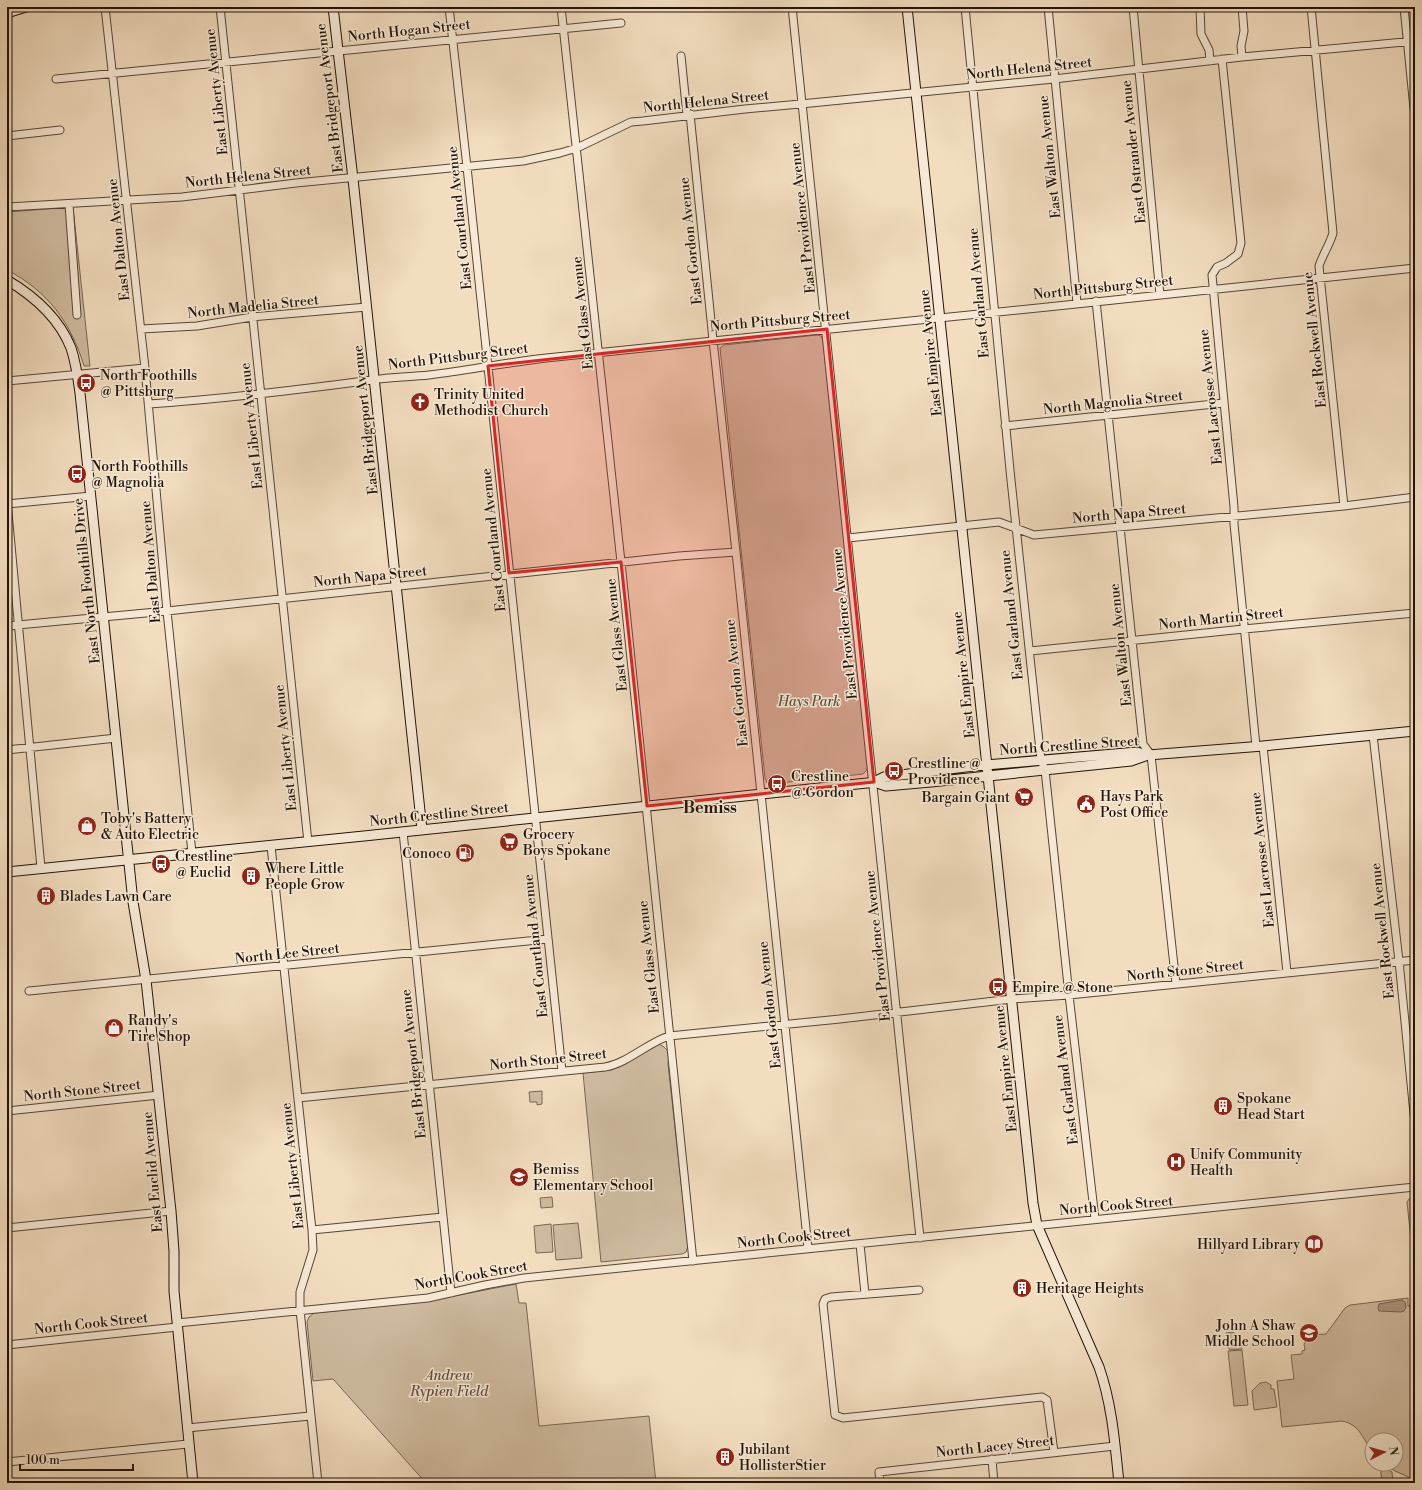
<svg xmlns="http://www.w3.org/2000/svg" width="1422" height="1490" font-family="'Libre Bodoni',serif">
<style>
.green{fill:#cfbba0;stroke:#786754}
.water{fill:#ab9881;stroke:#746351}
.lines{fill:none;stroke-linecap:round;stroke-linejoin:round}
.street-casing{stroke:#564636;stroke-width:9}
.secondary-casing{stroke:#221309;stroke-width:11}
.street{stroke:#f7e9d5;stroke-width:7}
.secondary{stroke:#f7e9d5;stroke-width:9}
.marked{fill:#d62828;fill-opacity:0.2;stroke:#d62828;stroke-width:3;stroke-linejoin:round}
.labels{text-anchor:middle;stroke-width:3;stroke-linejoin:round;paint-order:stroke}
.street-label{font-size:14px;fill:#221309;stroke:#f7e9d5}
.poi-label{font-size:14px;fill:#221309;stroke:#f7e9d5;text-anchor:start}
.park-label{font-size:14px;font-style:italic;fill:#5f4e3e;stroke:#f7e9d5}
.quarter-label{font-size:16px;font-weight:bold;fill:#221309;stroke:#f7e9d5}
</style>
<rect width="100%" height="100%" fill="#f2ddbf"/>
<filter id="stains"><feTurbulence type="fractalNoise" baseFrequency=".005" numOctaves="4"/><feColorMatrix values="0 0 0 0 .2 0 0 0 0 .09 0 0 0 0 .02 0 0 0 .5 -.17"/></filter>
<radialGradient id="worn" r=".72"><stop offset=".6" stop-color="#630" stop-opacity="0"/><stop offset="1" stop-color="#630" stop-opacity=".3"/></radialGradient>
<path class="green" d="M 73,207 L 90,366 L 84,366 C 71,323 48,291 7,270 L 7,212 Z
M 817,335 L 821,336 L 823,341 L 868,766 L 866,771 L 863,774 L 771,784 L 767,783 L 765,778 L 720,348 L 724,345 Z
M 659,1044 L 664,1047 L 669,1052 L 668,1064 L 688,1246 L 686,1252 L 682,1254 L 601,1262 L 583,1073 L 611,1070 L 619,1067 L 645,1052 L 649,1048 Z
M 542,1091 L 542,1104 L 537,1105 L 537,1102 L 530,1102 L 529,1092 Z
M 552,1197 L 553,1207 L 541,1208 L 540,1198 Z
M 1415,1198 L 1415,1278 L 1407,1202 L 1409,1199 Z
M 578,1223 L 582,1258 L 556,1260 L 553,1225 Z
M 551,1224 L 553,1252 L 536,1253 L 534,1226 Z
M 516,1284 L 519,1303 L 526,1303 L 539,1426 L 649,1416 L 656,1483 L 426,1483 L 333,1379 L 313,1381 L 307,1322 L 309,1317 L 314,1313 L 423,1302 Z
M 1408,1298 L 1408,1306 L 1415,1305 L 1415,1480 L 1395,1471 L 1386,1464 L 1396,1464 L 1396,1440 L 1372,1440 L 1372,1450 C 1361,1438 1361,1425 1342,1421 L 1282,1427 L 1277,1381 L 1294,1379 L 1291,1355 L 1302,1354 L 1302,1351 L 1305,1350 L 1304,1344 L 1310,1335 L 1326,1334 L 1345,1308 L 1350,1305 Z
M 1233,1332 L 1240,1338 L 1242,1349 L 1230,1350 L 1229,1348 L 1228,1348 L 1226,1333 Z
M 1242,1350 L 1248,1405 L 1234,1406 L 1228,1351 Z
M 1266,1382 L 1271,1385 L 1271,1389 L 1274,1389 L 1277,1407 L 1254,1410 L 1252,1391 L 1260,1383 Z
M 1380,1464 L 1392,1472 L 1393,1483 L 1382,1483 Z"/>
<path class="water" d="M 1402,1300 L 1405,1302 L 1406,1307 L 1404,1311 L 1401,1312 L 1379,1311 L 1378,1308 L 1379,1304 Z"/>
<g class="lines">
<g class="street-casing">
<path id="street" d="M 105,7 L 145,368 L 167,611 L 192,853
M 220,7 L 308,842
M 449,7 L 467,167 L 562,1071
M 561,7 L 621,562 L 693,1261
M 792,7 L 920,1238
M 965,7 L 1011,480 L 1041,760 L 1045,770 L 1069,995 L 1095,1219
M 1048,7 L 1077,303
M 1133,7 L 1160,295
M 1200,7 L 1201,34 L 1209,50 L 1210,61
M 1311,7 L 1333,233 C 1330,244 1323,254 1319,266 L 1344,506
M 1404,7 L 1415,119
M 681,56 L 687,115
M 1242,57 L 1241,46 L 1244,31 L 1242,7
M 1222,59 L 1241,243 L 1238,254 L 1226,263 L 1217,267 L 1212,275 L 1234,507 L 1234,524 L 1256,746
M 56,79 L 621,23
M 690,114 L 713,340 L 736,552 L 808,1248
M 7,136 L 60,130
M 69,204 L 77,315
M 7,207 L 182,197 L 296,183 L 523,161 L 560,153 L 577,148 L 631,122 L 643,121 L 745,109 L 811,103 L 1054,79 L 1242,57 L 1415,41
M 1096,301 L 1143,744 L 1151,755 L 1176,984
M 141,329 L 197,326 L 252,317 L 367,307
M 7,381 L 145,368
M 149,404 C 223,399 297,390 372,380 C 391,377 410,377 429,375 C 471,370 513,361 556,357 C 842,327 1129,300 1415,268
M 1005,426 L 1224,403
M 7,502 L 41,868
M 7,504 L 91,496
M 848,538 L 999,522 L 1034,535 L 1344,506 L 1415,497
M 7,626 L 167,611 L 679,556 L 736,552
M 1030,651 L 1244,629 L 1415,613
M 1373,735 L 1399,961 L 1415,1124
M 1263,746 L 1287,972
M 7,750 L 116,738
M 403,832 L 451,1293
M 271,846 L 312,1230 L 313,1250 L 300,1292 L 300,1310 L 318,1483
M 29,991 L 548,939
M 298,1098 L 605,1067 C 628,1063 647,1043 669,1036 L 840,1019 L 1012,999 L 1069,995 L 1415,960
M 7,1111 L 159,1095
M 7,1228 L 171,1211
M 312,1230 L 443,1217
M 860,1244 L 865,1294
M 919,1290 L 831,1297 L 825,1299 L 823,1304 L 835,1415 L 843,1418 L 1042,1397 L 1047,1400 L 1054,1452
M 177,1323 L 428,1298 L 485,1285 L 524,1278 L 591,1271 L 1415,1187
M 7,1345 L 177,1327
M 187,1428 L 310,1416
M 992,1459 L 994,1483
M 7,1462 L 188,1444
M 880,1483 L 879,1472 L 1115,1446"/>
</g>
<g class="secondary-casing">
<path id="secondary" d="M 333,7 L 353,179 L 422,830
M 907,7 L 1033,1203 L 1037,1225 L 1099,1367 C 1112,1404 1115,1444 1119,1483
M 7,13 L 26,7
M 7,280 C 34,296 59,318 71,348 C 76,363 78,378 80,393 L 133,902 L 146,980 L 171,1211 L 174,1251 L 174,1291 L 193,1483
M 874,782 L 884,777 L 974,766 L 1137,752 L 1148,755
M 7,872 L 364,836 L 867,783 L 874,782 L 886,786 L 931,782 L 1131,761 L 1148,755 L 1263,746 L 1415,731"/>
</g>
<use href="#street" class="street"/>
<use href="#secondary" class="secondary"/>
</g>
<path class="marked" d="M 827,329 L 874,782 L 647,806 L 621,562 L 509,573 L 488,366 Z"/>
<defs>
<g id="bus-disc" transform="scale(1)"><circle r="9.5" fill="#8f2418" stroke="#f7e9d5"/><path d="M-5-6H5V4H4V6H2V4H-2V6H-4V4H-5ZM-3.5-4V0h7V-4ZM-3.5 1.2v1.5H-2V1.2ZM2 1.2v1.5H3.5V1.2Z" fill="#fff"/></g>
<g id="church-disc" transform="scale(1)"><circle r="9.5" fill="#8f2418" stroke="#f7e9d5"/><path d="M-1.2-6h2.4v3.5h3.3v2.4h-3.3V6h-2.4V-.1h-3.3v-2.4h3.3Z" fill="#fff"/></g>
<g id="supermarket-disc" transform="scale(1)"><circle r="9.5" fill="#8f2418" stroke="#f7e9d5"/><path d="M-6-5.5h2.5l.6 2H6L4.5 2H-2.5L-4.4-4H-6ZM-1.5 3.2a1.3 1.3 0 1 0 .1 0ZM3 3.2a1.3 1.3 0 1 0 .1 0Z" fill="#fff"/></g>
<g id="civic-disc" transform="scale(1)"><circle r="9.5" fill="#8f2418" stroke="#f7e9d5"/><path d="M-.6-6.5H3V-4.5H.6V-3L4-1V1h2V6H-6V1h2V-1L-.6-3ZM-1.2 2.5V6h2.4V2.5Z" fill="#fff"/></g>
<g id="shop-disc" transform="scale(1)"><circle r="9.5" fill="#8f2418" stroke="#f7e9d5"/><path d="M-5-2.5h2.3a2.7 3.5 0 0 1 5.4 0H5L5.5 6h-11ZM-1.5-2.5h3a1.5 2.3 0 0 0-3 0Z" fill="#fff"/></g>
<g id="fuel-disc" transform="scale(1)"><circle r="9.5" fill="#8f2418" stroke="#f7e9d5"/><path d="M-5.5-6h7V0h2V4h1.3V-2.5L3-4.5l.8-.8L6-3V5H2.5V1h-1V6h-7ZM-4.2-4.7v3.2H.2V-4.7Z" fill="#fff"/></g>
<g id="building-disc" transform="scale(1)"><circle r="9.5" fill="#8f2418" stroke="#f7e9d5"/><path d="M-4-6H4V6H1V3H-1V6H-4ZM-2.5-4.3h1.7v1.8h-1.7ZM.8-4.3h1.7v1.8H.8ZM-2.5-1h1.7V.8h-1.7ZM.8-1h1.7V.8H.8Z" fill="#fff"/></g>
<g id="hospital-disc" transform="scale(1)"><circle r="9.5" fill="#8f2418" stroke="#f7e9d5"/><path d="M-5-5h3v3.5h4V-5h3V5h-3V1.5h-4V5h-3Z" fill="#fff"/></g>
<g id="school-disc" transform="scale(1)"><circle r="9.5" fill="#8f2418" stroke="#f7e9d5"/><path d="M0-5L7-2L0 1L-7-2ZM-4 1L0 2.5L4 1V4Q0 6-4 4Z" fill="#fff"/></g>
<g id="library-disc" transform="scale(1)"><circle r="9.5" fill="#8f2418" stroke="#f7e9d5"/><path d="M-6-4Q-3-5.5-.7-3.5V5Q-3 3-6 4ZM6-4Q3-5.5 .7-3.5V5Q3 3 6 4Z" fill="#fff"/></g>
</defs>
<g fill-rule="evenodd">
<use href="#bus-disc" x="86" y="383"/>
<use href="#church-disc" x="420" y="402"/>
<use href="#bus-disc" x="77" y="474"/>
<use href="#bus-disc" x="894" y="771"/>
<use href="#bus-disc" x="777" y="784"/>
<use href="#supermarket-disc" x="1024" y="797"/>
<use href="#civic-disc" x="1086" y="804"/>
<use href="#shop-disc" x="87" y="826"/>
<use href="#supermarket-disc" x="509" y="842"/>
<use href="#fuel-disc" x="465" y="853"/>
<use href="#bus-disc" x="161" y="864"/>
<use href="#building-disc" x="251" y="876"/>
<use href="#building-disc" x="46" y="896"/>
<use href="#bus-disc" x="998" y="987"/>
<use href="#shop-disc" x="114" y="1028"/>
<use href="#building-disc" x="1223" y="1106"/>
<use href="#hospital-disc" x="1176" y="1162"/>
<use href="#school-disc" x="519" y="1177"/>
<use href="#library-disc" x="1314" y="1244"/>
<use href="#building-disc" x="1022" y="1288"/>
<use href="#school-disc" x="1309" y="1333"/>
<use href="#building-disc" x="725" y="1457"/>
</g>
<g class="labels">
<g class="street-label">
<text transform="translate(409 30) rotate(-6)" y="5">North Hogan Street</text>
<text transform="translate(1029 68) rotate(-6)" y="5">North Helena Street</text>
<text transform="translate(216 92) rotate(-96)" y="5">East Liberty Avenue</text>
<text transform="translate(329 98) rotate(-97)" y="5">East Bridgeport Avenue</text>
<text transform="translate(706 101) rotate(-6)" y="5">North Helena Street</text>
<text transform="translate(1133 152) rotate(-96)" y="5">East Ostrander Avenue</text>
<text transform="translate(1049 157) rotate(-96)" y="5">East Walton Avenue</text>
<text transform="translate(248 176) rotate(-6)" y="5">North Helena Street</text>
<text transform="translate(459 218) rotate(-96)" y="5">East Courtland Avenue</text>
<text transform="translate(802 218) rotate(-96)" y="5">East Providence Avenue</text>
<text transform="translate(118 240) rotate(-96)" y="5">East Dalton Avenue</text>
<text transform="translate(690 241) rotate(-96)" y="5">East Gordon Avenue</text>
<text transform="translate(1103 287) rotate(-6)" y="5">North Pittsburg Street</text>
<text transform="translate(978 293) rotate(-95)" y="5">East Garland Avenue</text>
<text transform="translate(253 306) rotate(-6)" y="5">North Madelia Street</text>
<text transform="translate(582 313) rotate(-96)" y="5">East Glass Avenue</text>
<text transform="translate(780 320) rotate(-5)" y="5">North Pittsburg Street</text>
<text transform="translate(1314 340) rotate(-96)" y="5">East Rockwell Avenue</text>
<text transform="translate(930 353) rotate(-96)" y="5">East Empire Avenue</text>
<text transform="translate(458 356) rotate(-7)" y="5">North Pittsburg Street</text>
<text transform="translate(1210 397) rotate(-96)" y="5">East Lacrosse Avenue</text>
<text transform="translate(1113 402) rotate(-6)" y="5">North Magnolia Street</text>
<text transform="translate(365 420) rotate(-96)" y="5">East Bridgeport Avenue</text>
<text transform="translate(251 426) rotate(-96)" y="5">East Liberty Avenue</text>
<text transform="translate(1129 513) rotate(-5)" y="5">North Napa Street</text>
<text transform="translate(493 540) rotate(-96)" y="5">East Courtland Avenue</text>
<text transform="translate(150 562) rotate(-95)" y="5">East Dalton Avenue</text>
<text transform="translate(370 576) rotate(-6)" y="5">North Napa Street</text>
<text transform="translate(86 581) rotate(-96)" y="5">East North Foothills Drive</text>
<text transform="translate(1011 615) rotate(-96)" y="5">East Garland Avenue</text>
<text transform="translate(1221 618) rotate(-6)" y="5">North Martin Street</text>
<text transform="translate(844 624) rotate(-96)" y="5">East Providence Avenue</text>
<text transform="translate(616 635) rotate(-96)" y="5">East Glass Avenue</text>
<text transform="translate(1120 645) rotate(-96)" y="5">East Walton Avenue</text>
<text transform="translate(963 675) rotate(-96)" y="5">East Empire Avenue</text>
<text transform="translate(736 683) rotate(-96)" y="5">East Gordon Avenue</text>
<text transform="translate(1069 745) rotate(-4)" y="5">North Crestline Street</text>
<text transform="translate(285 748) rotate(-96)" y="5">East Liberty Avenue</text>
<text transform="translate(439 814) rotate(-6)" y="5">North Crestline Street</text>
<text transform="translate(1262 860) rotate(-96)" y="5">East Lacrosse Avenue</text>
<text transform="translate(1382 931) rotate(-96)" y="5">East Rockwell Avenue</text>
<text transform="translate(535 946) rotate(-96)" y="5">East Courtland Avenue</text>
<text transform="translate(877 946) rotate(-96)" y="5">East Providence Avenue</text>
<text transform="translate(287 953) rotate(-6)" y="5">North Lee Street</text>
<text transform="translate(648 957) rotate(-96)" y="5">East Glass Avenue</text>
<text transform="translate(1185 970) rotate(-6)" y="5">North Stone Street</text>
<text transform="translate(769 1005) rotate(-96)" y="5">East Gordon Avenue</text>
<text transform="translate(548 1059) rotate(-6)" y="5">North Stone Street</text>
<text transform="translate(413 1064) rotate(-96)" y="5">East Bridgeport Avenue</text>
<text transform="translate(1005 1069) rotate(-96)" y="5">East Empire Avenue</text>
<text transform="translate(1065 1080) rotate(-97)" y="5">East Garland Avenue</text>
<text transform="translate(82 1090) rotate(-6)" y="5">North Stone Street</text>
<text transform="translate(292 1166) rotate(-96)" y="5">East Liberty Avenue</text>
<text transform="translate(152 1172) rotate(-95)" y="5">East Euclid Avenue</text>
<text transform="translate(1116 1205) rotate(-5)" y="5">North Cook Street</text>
<text transform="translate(794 1237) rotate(-6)" y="5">North Cook Street</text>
<text transform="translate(471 1275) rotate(-10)" y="5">North Cook Street</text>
<text transform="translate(91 1323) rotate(-6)" y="5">North Cook Street</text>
<text transform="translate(995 1446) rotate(-6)" y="5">North Lacey Street</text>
</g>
<g class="poi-label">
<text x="100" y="380">North Foothills<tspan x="100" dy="16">@ Pittsburg</tspan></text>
<text x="434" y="399">Trinity United<tspan x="434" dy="16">Methodist Church</tspan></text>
<text x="91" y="471">North Foothills<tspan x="91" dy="16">@ Magnolia</tspan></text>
<text x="908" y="768">Crestline @<tspan x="908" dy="16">Providence</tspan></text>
<text x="791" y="781">Crestline<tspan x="791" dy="16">@ Gordon</tspan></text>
<text x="1100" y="801">Hays Park<tspan x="1100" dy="16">Post Office</tspan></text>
<text x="1010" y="802" text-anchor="end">Bargain Giant</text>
<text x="101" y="823">Toby's Battery<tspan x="101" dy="16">&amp; Auto Electric</tspan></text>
<text x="523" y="839">Grocery<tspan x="523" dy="16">Boys Spokane</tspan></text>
<text x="451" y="858" text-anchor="end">Conoco</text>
<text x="175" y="861">Crestline<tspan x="175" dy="16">@ Euclid</tspan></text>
<text x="265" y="873">Where Little<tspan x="265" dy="16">People Grow</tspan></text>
<text x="60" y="901">Blades Lawn Care</text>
<text x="1012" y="992">Empire @ Stone</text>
<text x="128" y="1025">Randy's<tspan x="128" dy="16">Tire Shop</tspan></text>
<text x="1237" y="1103">Spokane<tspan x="1237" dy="16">Head Start</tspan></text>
<text x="1190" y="1159">Unify Community<tspan x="1190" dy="16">Health</tspan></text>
<text x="533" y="1174">Bemiss<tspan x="533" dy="16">Elementary School</tspan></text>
<text x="1300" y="1249" text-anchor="end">Hillyard Library</text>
<text x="1036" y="1293">Heritage Heights</text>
<text x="1295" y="1330" text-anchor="end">John A Shaw<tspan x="1295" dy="16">Middle School</tspan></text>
<text x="739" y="1454">Jubilant<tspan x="739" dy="16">HollisterStier</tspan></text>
</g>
<g class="park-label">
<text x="809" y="706">Hays Park</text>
<text x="449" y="1380">Andrew<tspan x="449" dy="16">Rypien Field</tspan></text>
</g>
<g class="quarter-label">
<text x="710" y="813">Bemiss</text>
</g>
</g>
<rect width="1422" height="1490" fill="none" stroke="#f2ddbf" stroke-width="24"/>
<rect x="8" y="8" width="1406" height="1474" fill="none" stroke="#221309" stroke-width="2"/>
<rect x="12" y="12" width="1398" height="1466" fill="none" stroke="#221309"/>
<g transform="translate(1384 1452) rotate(84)"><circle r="19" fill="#f7e9d5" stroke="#a29383"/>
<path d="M0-3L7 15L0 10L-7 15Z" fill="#8f2418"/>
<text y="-6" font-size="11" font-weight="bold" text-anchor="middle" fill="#221309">N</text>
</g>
<path d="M20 1464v6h113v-6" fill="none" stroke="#221309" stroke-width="2"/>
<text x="26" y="1464" font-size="12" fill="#221309" stroke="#f7e9d5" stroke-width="3" paint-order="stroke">100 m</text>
<rect width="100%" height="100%" filter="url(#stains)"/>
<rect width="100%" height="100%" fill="url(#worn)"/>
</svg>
